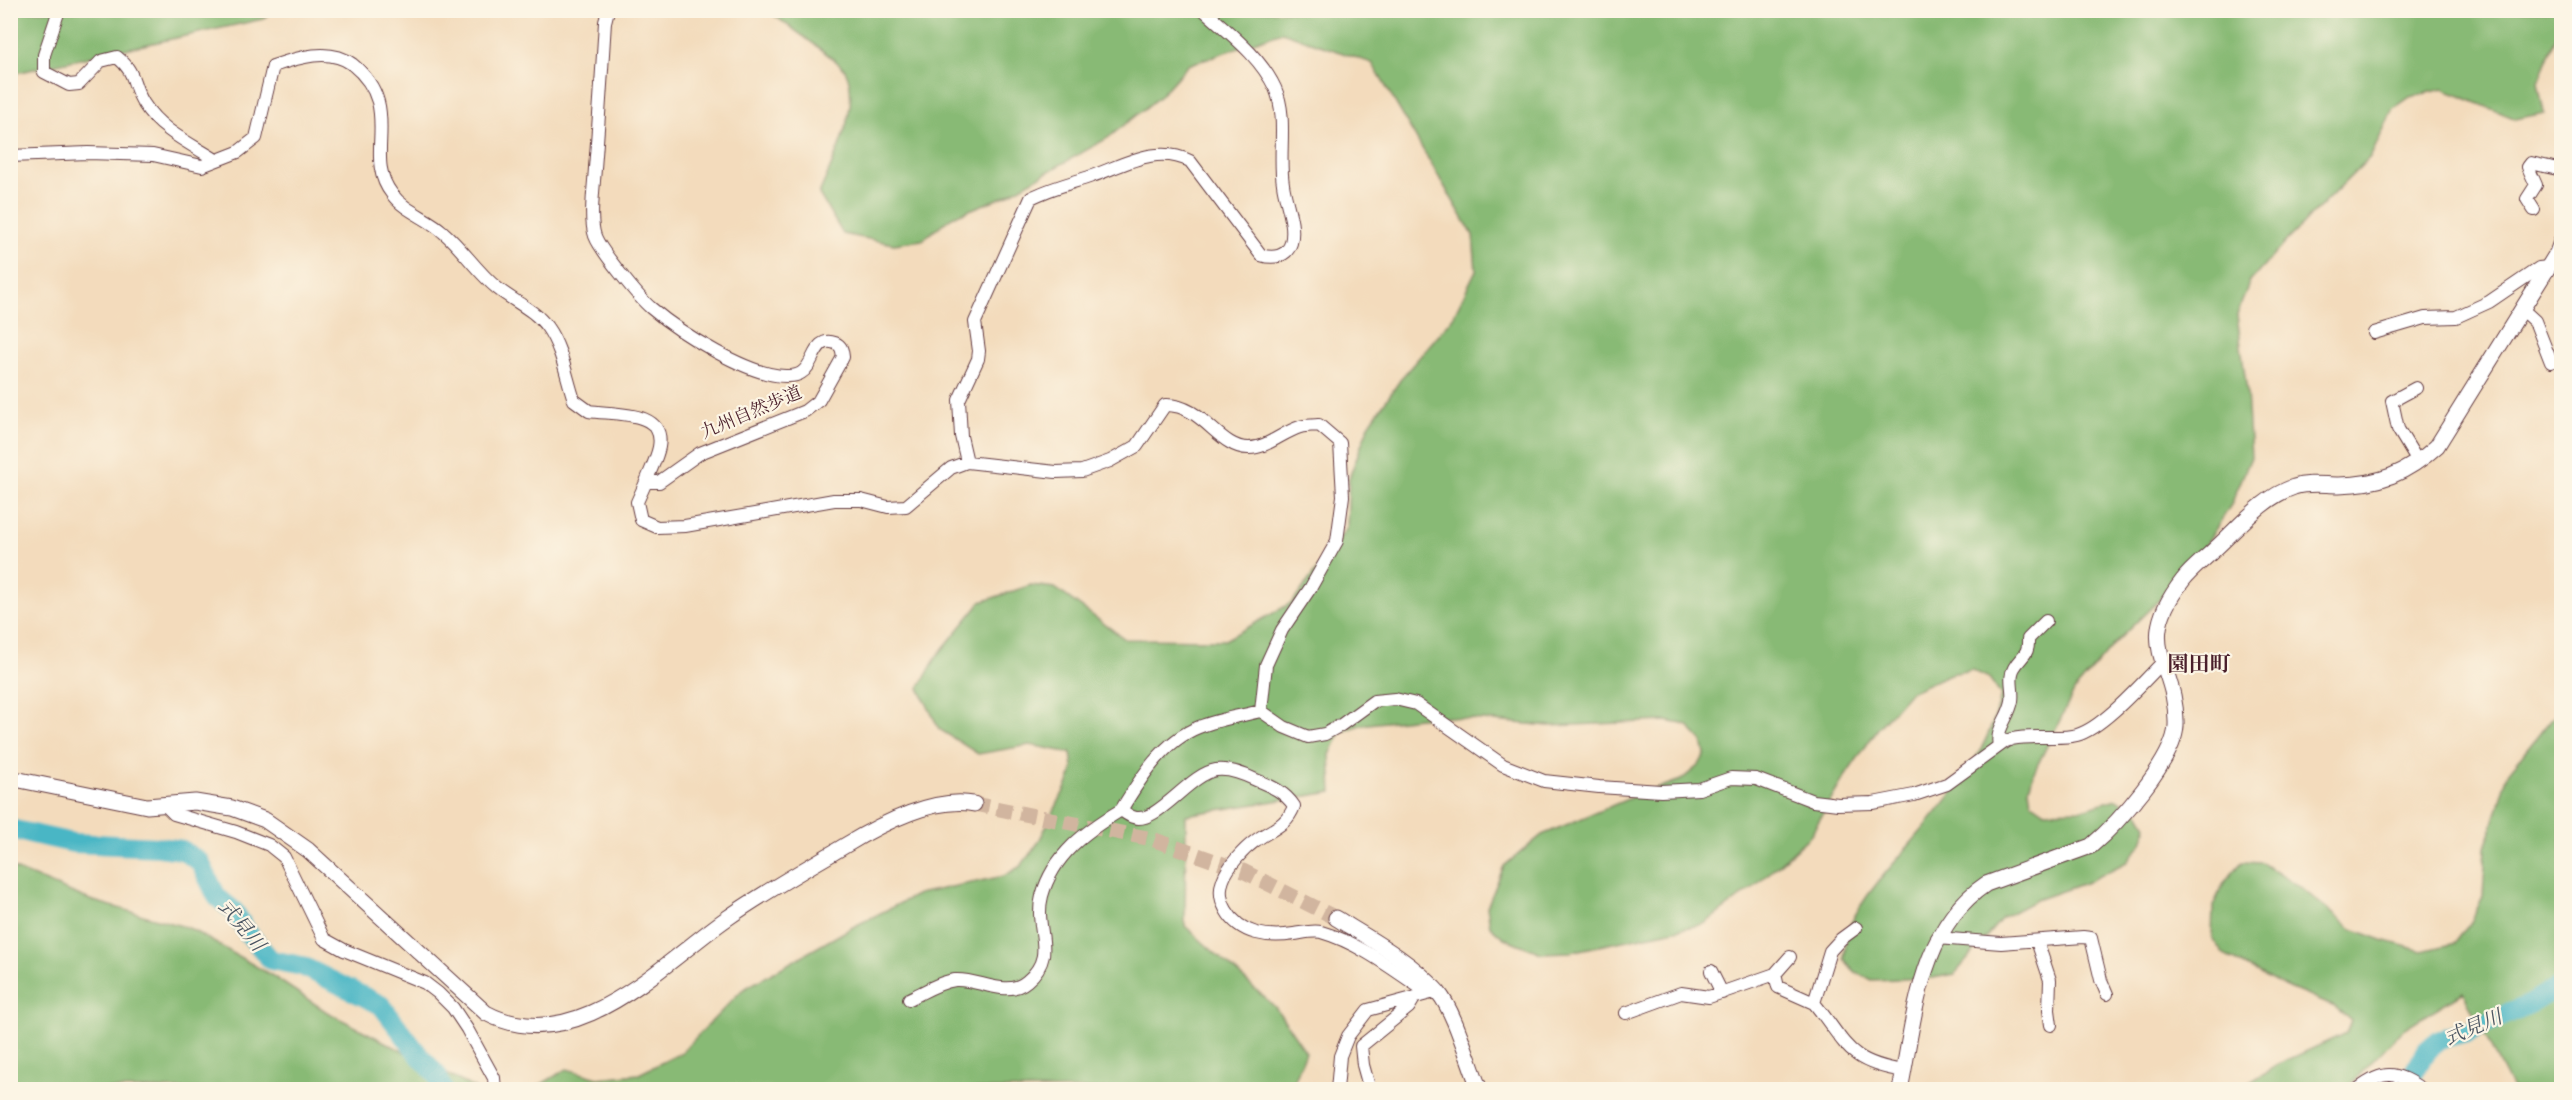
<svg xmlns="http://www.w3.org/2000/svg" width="2572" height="1100" font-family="Alegreya,'Noto Serif JP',serif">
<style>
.forest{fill:#88ba74;stroke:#696c50;stroke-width:1.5}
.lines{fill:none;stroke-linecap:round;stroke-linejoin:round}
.river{stroke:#49b6c5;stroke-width:20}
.tertiary-tunnel{stroke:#d1b59f;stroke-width:15;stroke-dasharray:15 8;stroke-linecap:butt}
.minor-casing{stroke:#633b41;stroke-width:14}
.tertiary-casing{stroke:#633b41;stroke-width:17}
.minor{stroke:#fff;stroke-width:12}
.tertiary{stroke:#fff;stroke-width:15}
.labels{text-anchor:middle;stroke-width:4.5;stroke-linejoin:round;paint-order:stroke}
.street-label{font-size:18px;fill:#4a1f2b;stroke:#fcf5e5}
.water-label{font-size:20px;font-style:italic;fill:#4a5461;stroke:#fcf5e5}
.quarter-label{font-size:21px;font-weight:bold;fill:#4a1f2b;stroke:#fcf5e5}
</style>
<rect width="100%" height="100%" fill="#fcf5e5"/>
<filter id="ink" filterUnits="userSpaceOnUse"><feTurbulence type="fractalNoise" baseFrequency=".0167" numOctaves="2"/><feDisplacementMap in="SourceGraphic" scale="12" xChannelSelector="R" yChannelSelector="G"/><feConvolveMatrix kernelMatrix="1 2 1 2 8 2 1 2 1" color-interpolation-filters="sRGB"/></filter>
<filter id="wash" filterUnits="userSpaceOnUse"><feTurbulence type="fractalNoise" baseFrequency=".008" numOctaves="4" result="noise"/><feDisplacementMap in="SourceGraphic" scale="24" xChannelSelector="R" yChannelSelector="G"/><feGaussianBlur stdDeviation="1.35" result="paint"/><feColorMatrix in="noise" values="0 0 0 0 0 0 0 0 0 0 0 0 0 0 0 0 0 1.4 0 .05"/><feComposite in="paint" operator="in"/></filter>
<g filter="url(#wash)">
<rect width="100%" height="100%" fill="#f3dbbc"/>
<path class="forest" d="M 10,11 L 273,11 L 263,19 L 11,74 Z
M 768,11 L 2561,11 L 2561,24 L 2538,82 L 2544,113 L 2516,119 L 2443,89 L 2410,97 L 2393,109 L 2371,156 L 2287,240 L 2249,283 L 2237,315 L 2247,392 L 2251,457 L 2231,505 L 2197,558 L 2159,600 L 2115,643 L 2075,690 L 2034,772 L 2029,789 L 2031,802 L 2044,811 L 2079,810 L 2116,799 L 2137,809 L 2147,826 L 2142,843 L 2127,862 L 2085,883 L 2036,900 L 2002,918 L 1955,974 L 1933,978 L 1871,980 L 1855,972 L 1844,959 C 1845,950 1845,940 1848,931 C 1857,906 1877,883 1894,863 C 1936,813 1987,762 2001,695 L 1989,678 L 1972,670 L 1950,674 L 1910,692 L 1879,727 L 1842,781 L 1810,836 L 1754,887 L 1704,924 L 1570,952 L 1541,953 L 1504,938 L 1490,926 L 1487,907 L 1504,866 L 1542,835 L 1635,796 L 1681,780 L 1699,765 L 1705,754 L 1702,741 L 1687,725 L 1666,721 L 1550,726 L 1437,716 L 1360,725 L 1340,733 L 1330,755 L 1332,792 L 1186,815 L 1185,926 L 1275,1007 L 1306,1052 L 1291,1089 L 531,1090 L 567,1069 L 598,1078 L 639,1074 L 681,1053 L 742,990 L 853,927 L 918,894 L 1004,876 L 1021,866 L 1038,843 L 1069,781 L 1073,768 L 1071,753 L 1030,745 L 978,754 L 939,729 L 919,688 L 937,656 L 981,602 L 1031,585 L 1055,588 L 1125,639 L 1225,640 L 1293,602 L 1347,528 L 1349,478 L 1369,425 L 1403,376 L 1452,319 L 1476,270 L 1473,235 L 1372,63 L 1282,32 L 1188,65 L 1159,97 L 1108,138 L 1005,196 L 952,217 L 922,240 L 894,244 L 843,234 L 819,194 C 833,160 863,105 845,70 C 841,62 780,20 768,11 Z
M 2561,707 L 2561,1089 L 2512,1089 L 2463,992 L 2403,1029 L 2346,1089 L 2239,1089 L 2279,1064 L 2346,1033 L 2351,1021 L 2335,1007 L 2277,983 L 2224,955 L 2212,938 L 2213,906 L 2224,883 L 2242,862 L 2262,863 L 2300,887 L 2352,929 L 2382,940 L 2422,951 L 2455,943 L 2471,922 L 2483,896 L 2486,848 L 2508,773 Z
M 10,867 L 90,900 L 189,928 L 271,975 L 327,1012 L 476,1089 L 11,1089 Z"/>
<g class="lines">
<path class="river" d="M 10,829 L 73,843 L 159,847 L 182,850 L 200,862 L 217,897 L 234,911 L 248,933 L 271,960 L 302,966 L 381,1005 L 419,1055 L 437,1075 L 443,1090
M 2403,1090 L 2427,1050 L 2440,1039 L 2470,1031 L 2532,1003 L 2562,985"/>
</g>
</g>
<g filter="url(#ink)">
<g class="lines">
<path class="tertiary-tunnel" d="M 974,804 L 1152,839 L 1243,871 L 1336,918"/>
<g class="minor-casing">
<path id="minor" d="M 59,10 L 44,55 L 44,72 L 69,85 L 79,84 L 101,61 L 117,57 C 137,73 131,84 144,104 C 160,130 191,144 216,160
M 608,10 L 605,22 C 602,71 599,119 595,168 C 594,186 589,219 595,236 C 600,250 639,298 651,308 C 679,332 751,378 788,376 C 792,376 798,375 801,373 C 815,365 814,335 835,343 C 842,346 842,350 843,357 L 819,400 L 805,411 L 700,453 L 659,482 L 646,482 L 637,502 L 641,520 L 657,527 L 685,526 L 834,500 L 861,500 L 888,507 L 906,506 L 951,468 L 967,462 L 1056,472 L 1082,471 L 1110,461 L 1137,446 L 1165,405 C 1203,404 1219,449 1249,448 C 1267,448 1283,432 1300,427 C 1306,425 1313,426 1319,425 L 1340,443 L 1343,496 L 1337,541 L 1311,587 L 1282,630 L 1266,665 L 1261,711
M 10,156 L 88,153 L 153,155 L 202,166 L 238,152 L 256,138 L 273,66 C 297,58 329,47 352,64 C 406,108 361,155 392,194 C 404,211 428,218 443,232 C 463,249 477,272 497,288 C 513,301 535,310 547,327 C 562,348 566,376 574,400 L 589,411 C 612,415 666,409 659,447 C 657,458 650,471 646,482
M 2534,210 L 2527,199 L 2536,185 L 2528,167 L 2531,163 L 2562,170
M 2523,310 L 2535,321 L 2551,362
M 2374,333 L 2425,318 L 2456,317 L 2489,302 L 2539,268 L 2549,267
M 2416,388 L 2392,401 L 2398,429 L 2418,462
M 967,462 L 961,436 L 959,400 L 978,359 L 979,351 L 975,322 L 1031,198 C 1050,188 1072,183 1092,176 C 1124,165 1156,144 1190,161 L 1261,255 C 1273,259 1287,257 1291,243 C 1296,224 1285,202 1283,184 C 1278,153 1288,117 1275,88 C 1260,56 1229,33 1204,10
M 1261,711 L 1284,727 L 1308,737 L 1325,734 L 1341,725 L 1374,701 L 1395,699 L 1416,704 L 1503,765 L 1544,781 L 1599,787 L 1661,791 L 1699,789 L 1731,778 L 1756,779 L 1813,801 L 1838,804 L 1873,803 L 1914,795 L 1947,784 L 2006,741 L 2012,739 C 2034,734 2057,740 2077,735 C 2103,728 2142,683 2162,663
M 1261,711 C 1241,716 1218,719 1199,727 C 1163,741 1140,779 1121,810 C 1124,812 1129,816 1133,817 C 1156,826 1189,774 1216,770 C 1230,768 1244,774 1256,780 C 1271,786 1285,792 1294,806 C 1287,826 1271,829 1255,841 C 1244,849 1228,866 1223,880 C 1219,890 1221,901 1226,910 C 1240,935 1269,938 1294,934 C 1302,933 1313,930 1321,932 C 1360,943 1395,971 1428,993
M 1999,746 C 1995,729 2009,718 2012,701 C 2014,690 2008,678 2014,668 C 2022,654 2029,656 2028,639 L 2046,621
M 164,804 L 174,814 L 236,832 L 269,845 L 284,857 L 324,939 L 344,950 L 425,983 L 438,993 L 453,1008 L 467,1029 L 494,1078 L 495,1090
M 1856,928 L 1841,939 L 1830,951 L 1814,1003 C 1847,1043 1846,1062 1904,1071
M 1937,938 L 2001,943 L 2083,937 L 2091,938 L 2101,980 L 2107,994
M 2037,941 L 2050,980 L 2049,1010 L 2051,1025
M 1790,957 L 1775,974 L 1778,987 L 1814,1003
M 1711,971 L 1722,993
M 909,999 C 924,992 939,982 955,980 C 978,978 1006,999 1027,981 C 1059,954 1033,930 1042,896 C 1053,855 1086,831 1121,810
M 1626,1013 L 1681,993 L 1709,997 L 1775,974
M 1337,1090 L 1340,1056 L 1348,1036 L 1368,1010 L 1431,993
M 1370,1090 L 1363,1065 L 1361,1046 L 1409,1007 L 1415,997
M 2357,1090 C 2384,1069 2395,1071 2423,1090"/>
</g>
<g class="tertiary-casing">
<path id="tertiary" d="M 10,778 L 147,806 L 195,802 L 232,808 L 265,820 L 308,850 L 486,1013 C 575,1060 660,965 726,919 C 764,892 806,869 846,845 C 879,825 934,796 974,804
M 1336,918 C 1370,939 1411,961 1438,992 C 1456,1014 1468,1062 1480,1090
M 1900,1090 C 1915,1017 1919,929 1986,884 L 2091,846 C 2117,824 2174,761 2176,726 C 2178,663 2131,646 2183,580 C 2192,568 2205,559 2216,548 C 2239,527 2263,497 2294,487 C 2308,482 2324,485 2339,485 C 2380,484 2406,474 2437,446 L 2557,253 L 2562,239"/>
</g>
<use href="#minor" class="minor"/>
<use href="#tertiary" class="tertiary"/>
</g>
</g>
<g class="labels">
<g class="street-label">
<text transform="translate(751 412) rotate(-23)" y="6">九州自然歩道</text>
</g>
<g class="water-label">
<text transform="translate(242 925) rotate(50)" y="7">式見川</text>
<text transform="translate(2473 1027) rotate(-23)" y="7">式見川</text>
</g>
<g class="quarter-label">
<text x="2199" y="671">園田町</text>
</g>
</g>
<rect width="2572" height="1100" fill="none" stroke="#fcf5e5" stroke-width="36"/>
</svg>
